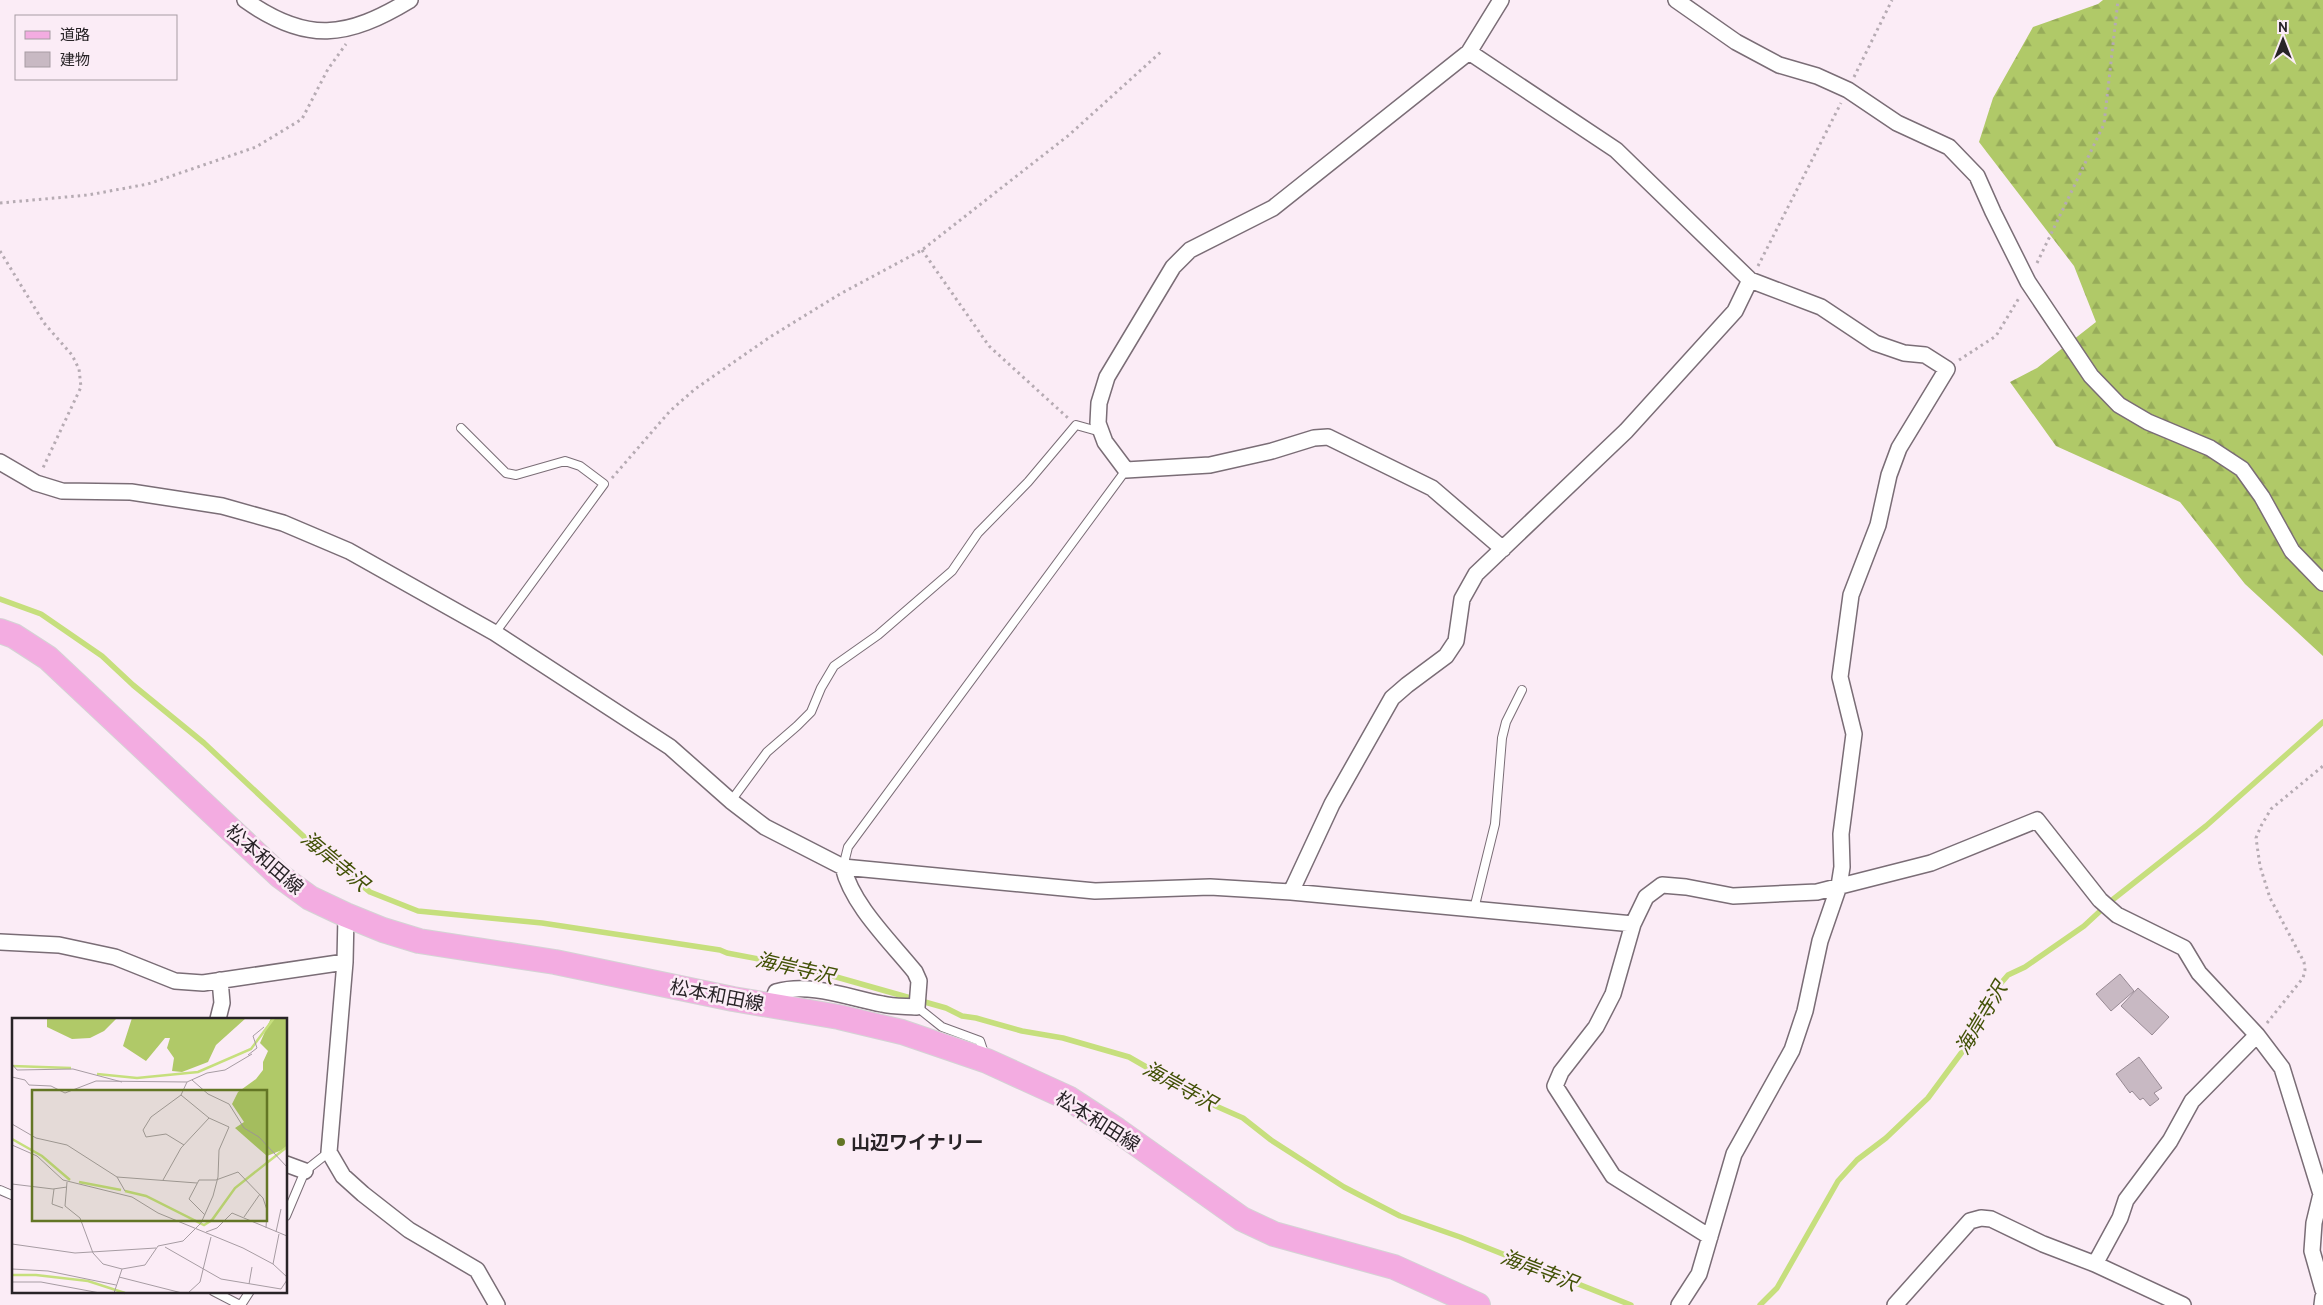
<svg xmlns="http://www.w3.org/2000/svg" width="2323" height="1305" font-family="Cabin,'Noto Sans JP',sans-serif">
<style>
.forest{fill:url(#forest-firs)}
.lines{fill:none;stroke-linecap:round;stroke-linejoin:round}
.stream{stroke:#c6df7d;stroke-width:5.5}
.building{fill:#c8b9c3;stroke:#988a94}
.service-casing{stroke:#7a6d76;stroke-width:10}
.minor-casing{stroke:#7a6d76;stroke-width:18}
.primary-casing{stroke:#d4d3d4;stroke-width:26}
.path{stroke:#b6abb3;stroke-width:3;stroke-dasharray:2.5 4;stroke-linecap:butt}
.service{stroke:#fff;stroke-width:8}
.minor{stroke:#fff;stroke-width:15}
.primary{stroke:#f3ace1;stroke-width:24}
.poi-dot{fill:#637625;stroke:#fbecf6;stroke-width:2}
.labels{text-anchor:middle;stroke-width:5;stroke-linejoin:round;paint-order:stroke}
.street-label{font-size:19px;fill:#282327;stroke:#fbecf6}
.poi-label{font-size:19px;font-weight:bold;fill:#282327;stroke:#fbecf6;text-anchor:start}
.water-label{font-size:20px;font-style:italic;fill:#425106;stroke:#fbecf6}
.inset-river{fill:none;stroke:#c6df7d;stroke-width:2.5}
.inset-road{fill:none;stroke:#a79ca3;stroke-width:1}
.view{fill:#637625;fill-opacity:0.15;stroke:#637625;stroke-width:2.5}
.inset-edge{fill:none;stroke:#282327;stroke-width:2.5}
</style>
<defs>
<pattern id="forest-firs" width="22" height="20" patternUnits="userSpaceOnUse" patternTransform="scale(1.25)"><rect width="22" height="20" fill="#b0c968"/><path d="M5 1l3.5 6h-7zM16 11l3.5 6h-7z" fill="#97ac5a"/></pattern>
</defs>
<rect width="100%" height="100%" fill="#fbecf6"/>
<path class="forest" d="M 2103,0 L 2323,0 L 2323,656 L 2245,584 L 2180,502 L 2056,446 L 2010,382 L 2037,368 L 2096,322 L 2074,266 L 1979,142 L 1993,98 L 2033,27 L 2098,4 Z"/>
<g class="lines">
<path class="stream" d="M 0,599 L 41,614 L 102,656 L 133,685 L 204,743 L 316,848 L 370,892 L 418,911 L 542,923 L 720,950 L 727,953 L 801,967 L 946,1008 L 962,1016 L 976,1018 L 1022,1031 L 1063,1038 L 1129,1057 L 1209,1103 L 1243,1118 L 1271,1140 L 1344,1187 L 1400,1216 L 1460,1237 L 1631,1305
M 1760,1305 L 1777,1288 L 1838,1181 L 1857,1160 L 1886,1138 L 1928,1098 L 1962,1052 L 1989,997 L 2008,975 L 2025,967 L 2084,926 L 2111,901 L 2206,826 L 2323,722"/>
</g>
<path class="building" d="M 2120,974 L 2134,991 L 2111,1011 L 2096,994 Z
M 2138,988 L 2169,1017 L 2152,1035 L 2121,1006 Z
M 2139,1057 L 2162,1088 L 2154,1093 L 2159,1099 L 2150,1106 L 2143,1098 L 2140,1100 L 2132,1091 L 2130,1093 L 2116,1074 Z"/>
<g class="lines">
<g class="service-casing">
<path id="service" d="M 461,428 L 506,473 L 516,475 L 565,461 L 580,466 L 604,484 L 495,633
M 731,801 L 767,752 L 797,726 L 811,712 L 821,688 L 834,666 L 878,635 L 952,571 L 978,533 L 1028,482 L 1076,425 L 1101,432
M 843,867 L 848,847 L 1126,470
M 1474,909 L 1495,824 L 1502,738 L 1506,722 L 1522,690
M 917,1007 L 942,1027 L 980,1041 L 985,1056
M 0,1190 L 14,1196
M 286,1216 L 305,1171 L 329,1152
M 213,1291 L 240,1305
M 241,1305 L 250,1291"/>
</g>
<g class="minor-casing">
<path id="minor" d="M 245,0 C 307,44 347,38 410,0
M 1501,0 L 1469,52 L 1273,208 L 1190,250 L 1173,267 L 1107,377 L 1099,403 L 1098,423 L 1105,442 L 1126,470 L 1210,465 L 1272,451 L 1314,438 L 1328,437 L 1432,488 L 1503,549
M 1676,0 L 1736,42 L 1779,65 L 1817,76 L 1848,90 L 1897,123 L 1949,147 L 1977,176 L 1993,212 L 2028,282 L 2091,376 L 2119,405 L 2148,422 L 2210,448 L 2242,469 L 2262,497 L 2292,551 L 2323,583
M 1469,52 L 1616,150 L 1750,280 L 1821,307 L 1875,343 L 1904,353 L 1925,355 L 1947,369 L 1899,448 L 1889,475 L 1878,525 L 1851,595 L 1840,677 L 1854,734 L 1841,834 L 1842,867 L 1839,886 L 1820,941 L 1805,1011 L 1792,1050 L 1734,1154 L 1699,1274 L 1679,1305
M 0,462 L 36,483 L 62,491 L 131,492 L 222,506 L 283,523 L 349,551 L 495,633 L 670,747 L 731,801 L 765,827 L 843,867 L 1095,891 L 1210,887 L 1291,892 L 1633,924
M 1291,892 L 1332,804 L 1392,698 L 1407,685 L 1446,656 L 1456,641 L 1462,599 L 1476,574 L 1626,431 L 1735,311 L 1750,280
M 346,915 L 345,962 L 329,1152 L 343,1176 L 363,1194 L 409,1230 L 477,1270 L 497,1305
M 0,942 L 59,945 L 115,957 L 175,981 L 203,983 L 345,962
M 771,1005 L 776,992 C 811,982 849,998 882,1004 C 894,1007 906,1006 917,1007 L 919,981 L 915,972 C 890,941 852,905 843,867
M 218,1019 L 222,1003 L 220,980
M 286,1164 L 305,1171
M 1710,1237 L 1613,1176 L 1555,1086 L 1561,1072 L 1596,1027 L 1613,994 L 1633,924 L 1646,897 L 1662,885 L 1686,887 L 1733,896 L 1817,892 L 1931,863 L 2037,820 L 2100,900 L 2117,915 L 2184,948 L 2199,973 L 2257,1035 L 2282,1068 L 2321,1194 L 2314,1223 L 2312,1251 L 2323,1290
M 2095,1264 L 2120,1218 L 2126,1200 L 2170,1141 L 2192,1101 L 2257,1035
M 1895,1305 L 1970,1221 L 1981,1218 L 1991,1219 L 2043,1244 L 2095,1264 L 2183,1305
M 2322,1305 L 2323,1297"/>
</g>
<g class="primary-casing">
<path id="primary" d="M 0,631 L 14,636 L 48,658 L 280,876 L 310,898 L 346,915 L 383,930 L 419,941 L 555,962 L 733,999 L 839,1017 L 902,1032 L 987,1061 L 1068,1098 L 1117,1130 L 1242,1219 L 1274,1234 L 1394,1267 L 1478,1305"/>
</g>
<path class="path" d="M 1854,77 L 1892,0
M 0,203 L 88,195 L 148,184 L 256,147 L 302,119 L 328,69 L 346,44
M 922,250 L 989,346 L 1068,418
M 0,251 L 44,323 L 72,355 L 79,369 L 81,387 L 42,470
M 2037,263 L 2104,124 L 2118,0
M 1758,266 L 1841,103
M 1959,360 L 1996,336 L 2019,298
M 612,478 L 670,411 L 695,389 L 770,337 L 840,294 L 922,250 L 1069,135 L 1163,50
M 2267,1023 L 2303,978 L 2305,970 L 2304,962 L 2270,898 L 2260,866 L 2256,838 L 2261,826 L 2271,809 L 2323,766"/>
<use href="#service" class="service"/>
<use href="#minor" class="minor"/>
<use href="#primary" class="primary"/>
</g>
<circle class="poi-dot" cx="841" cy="1142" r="5"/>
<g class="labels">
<g class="street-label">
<text transform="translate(265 859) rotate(41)" y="7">松本和田線</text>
<text transform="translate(717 995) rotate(11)" y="7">松本和田線</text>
<text transform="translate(1098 1121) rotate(32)" y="7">松本和田線</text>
</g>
<g class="poi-label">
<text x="851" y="1149">山辺ワイナリー</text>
</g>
<g class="water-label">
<text transform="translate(335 861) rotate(40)" y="7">海岸寺沢</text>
<text transform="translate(795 968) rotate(13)" y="7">海岸寺沢</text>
<text transform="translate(1981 1018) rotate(-59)" y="7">海岸寺沢</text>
<text transform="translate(1180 1086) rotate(29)" y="7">海岸寺沢</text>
<text transform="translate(1539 1270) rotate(21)" y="7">海岸寺沢</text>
</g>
</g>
<g transform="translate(12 1018)">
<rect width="275" height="275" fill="#fbecf6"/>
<path d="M 35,0 L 105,0 L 92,13 L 78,20 L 60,21 L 35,9 ZM 120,0 L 234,0 L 204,27 L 196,44 L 170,54 L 160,53 L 162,40 L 155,30 L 158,20 L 153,20 L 134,43 L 111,28 ZM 259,0 L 275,0 L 275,130 L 255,138 L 223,110 L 232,104 L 220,86 L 226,74 L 244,61 L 251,52 L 251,44 L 256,33 L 248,25 Z" fill="#b0c968"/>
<path class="inset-river" d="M 0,48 L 59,50M 85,56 L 125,60 L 186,54 L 239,31 L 262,0M 0,121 L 30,138 L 58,162M 67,164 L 109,172M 113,173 L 134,178 L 192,207 L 200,202 L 223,170 L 275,129M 0,257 L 24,257 L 76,263 L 113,275"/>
<path class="inset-road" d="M 236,37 L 245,30 L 241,18 L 252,9M 0,46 L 5,52 L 61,51 L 110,64M 0,59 L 13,62 L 17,67 L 39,68 L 53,75 L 84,63 L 175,64 L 195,55 L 213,52 L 240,36M 180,62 L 196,76 L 217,86 L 232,110 L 247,119 L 275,149M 0,106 L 24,120 L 55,127 L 105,159 L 185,165M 0,127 L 25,138 L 51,162 L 120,179 L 146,195 L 231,230 L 261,246 L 275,259M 172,127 L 154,116 L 134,119 L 131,112 L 139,99 L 169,77 L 175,64M 105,159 L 113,173M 151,162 L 169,130 L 197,100M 55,164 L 53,188 L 68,200 L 81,235 L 91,246 L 110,251 L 133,247 L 146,228 L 171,223 L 189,205 L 201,178 L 206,159 L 207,132 L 217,109 L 197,100 L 169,77M 0,166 L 41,171 L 55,169M 42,171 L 40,186 L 51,190M 193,197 L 177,181 L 187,162 L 204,162 L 226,154 L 251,180 L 255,192 L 254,210M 232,199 L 248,176M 194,214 L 205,210 L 220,195 L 275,218M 264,214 L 269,191M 0,226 L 63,235 L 144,230M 153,229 L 209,261 L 269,271 L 275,262M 261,246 L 267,216M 0,251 L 36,253 L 104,267M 107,259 L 170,275M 0,264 L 29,264 L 88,275M 237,266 L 240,249M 102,275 L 110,251M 176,275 L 188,264 L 199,219"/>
<path class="view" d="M 20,72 L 255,72 L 255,203 L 20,203 Z"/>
<rect width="275" height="275" class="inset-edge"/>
</g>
<rect x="15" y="15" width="162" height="65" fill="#fbecf6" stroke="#a79ca3"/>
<rect x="25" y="31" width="25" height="8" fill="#f3ace1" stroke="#a79ca3"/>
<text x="60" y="40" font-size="15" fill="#282327">道路</text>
<rect x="25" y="52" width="25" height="15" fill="#c8b9c3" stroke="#a79ca3"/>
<text x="60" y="65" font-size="15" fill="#282327">建物</text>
<g transform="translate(2283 40)" stroke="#fbecf6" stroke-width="4" paint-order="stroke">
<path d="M0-4L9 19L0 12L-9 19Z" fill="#282327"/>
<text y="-8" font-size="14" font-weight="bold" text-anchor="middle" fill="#282327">N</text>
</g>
</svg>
